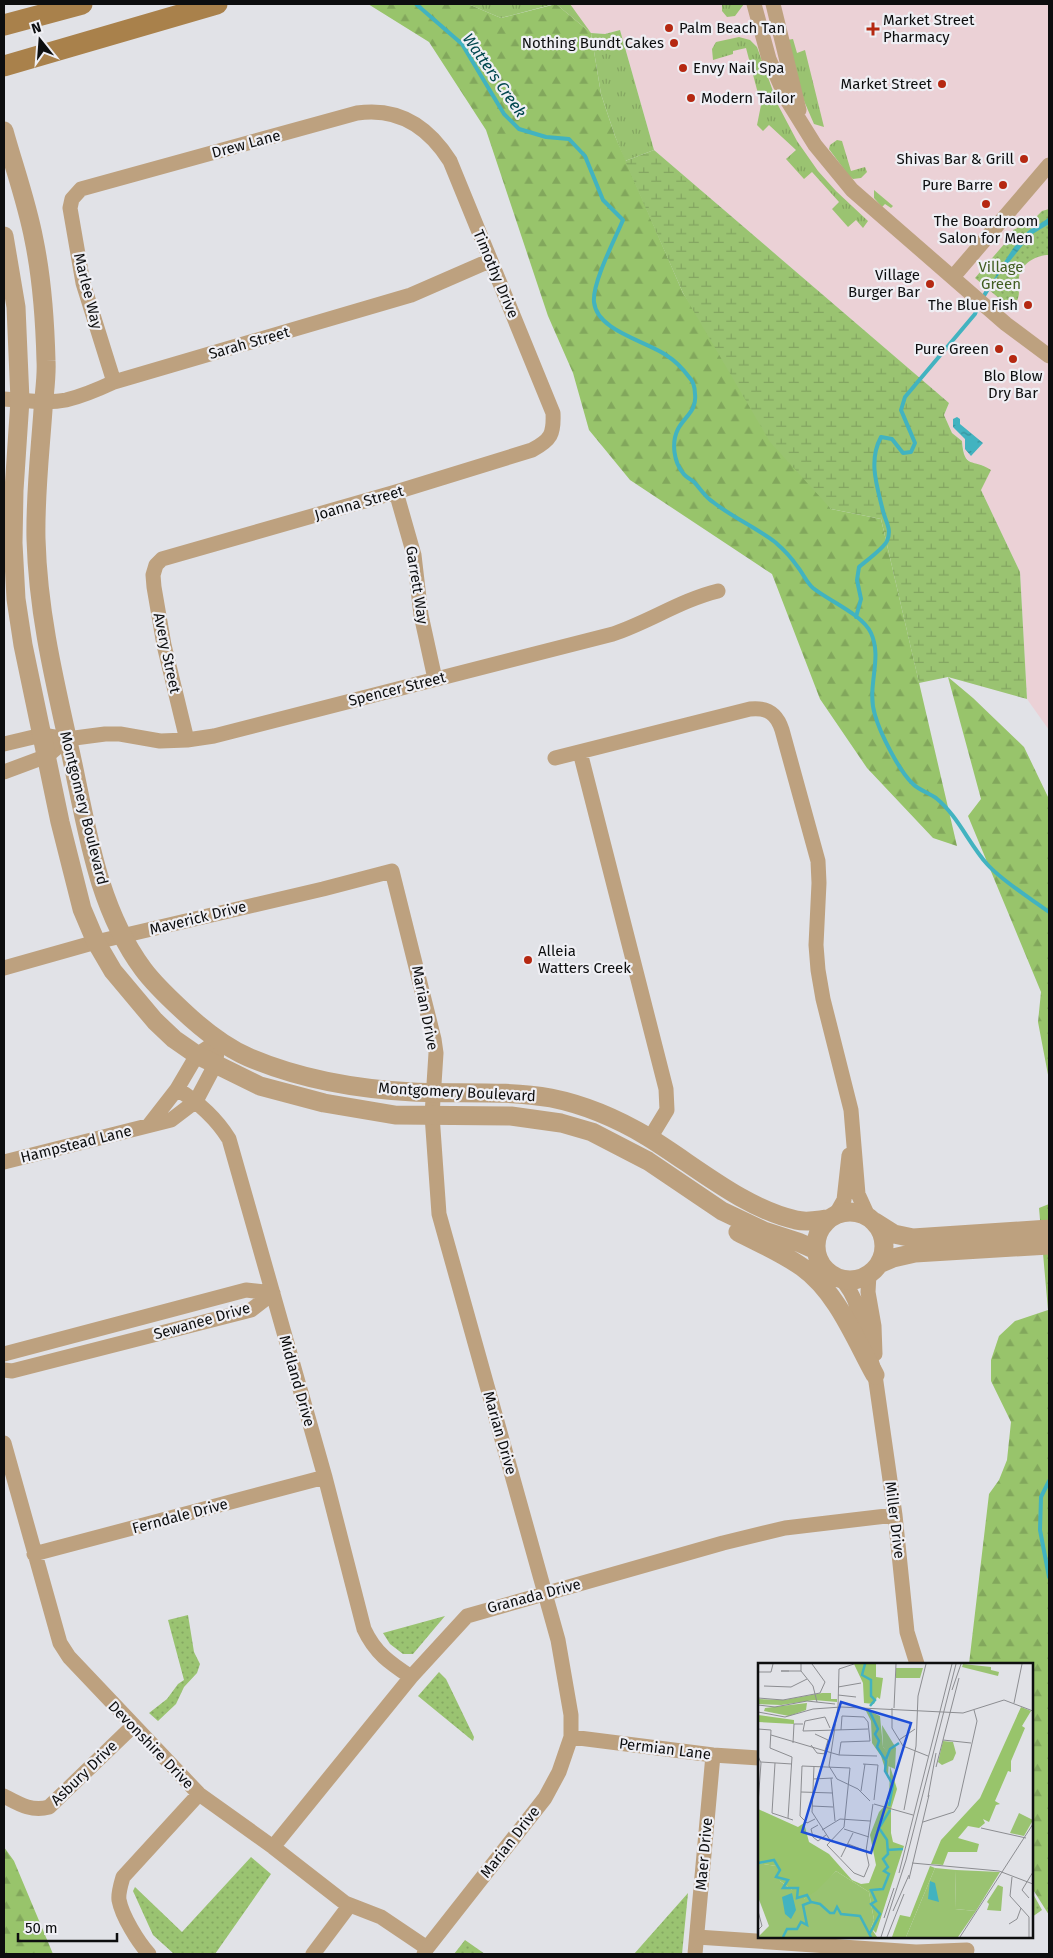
<svg xmlns="http://www.w3.org/2000/svg" width="1053" height="1958" font-family="'Fira Sans',sans-serif">
<style>
.commercial{fill:#ebd1d6}
.grass{fill:url(#grass-tufts)}
.forest{fill:url(#forest-firs)}
.wetland{fill:url(#wetland-marsh)}
.park{fill:url(#park-dots)}
.water{fill:url(#water-ripples)}
.lines{fill:none;stroke-linecap:round;stroke-linejoin:round}
.stream{stroke:#42b3c0;stroke-width:4}
.minor{stroke:#bda17f;stroke-width:15}
.tertiary{stroke:#bda17f;stroke-width:19}
.secondary{stroke:#a9814b;stroke-width:21}
.poi-dot{fill:#b52811;stroke:#efeff4;stroke-width:2}
.labels{text-anchor:middle;stroke-width:4.5;stroke-linejoin:round;paint-order:stroke}
.poi-label{font-size:15px;fill:#0d0e0f;stroke:#efeff4;text-anchor:end}
.street-label{font-size:15px;fill:#0d0e0f;stroke:#efeff4}
.park-label{font-size:15px;fill:#415d20;stroke:#efeff4}
.water-label{font-size:16px;font-style:italic;fill:#00474e;stroke:#efeff4}
.inset-river{fill:none;stroke:#42b3c0;stroke-width:2.5}
.inset-road{fill:none;stroke:#8c8d91;stroke-width:1}
.view{fill:#1d4ed8;fill-opacity:0.15;stroke:#1d4ed8;stroke-width:2.5}
.inset-edge{fill:none;stroke:#0d0e0f;stroke-width:2.5}
</style>
<defs>
<pattern id="grass-tufts" width="24" height="20" patternUnits="userSpaceOnUse" patternTransform="scale(1.25)"><rect width="24" height="20" fill="#9ac371"/><path d="M3 7l-1-3M5 7V3M7 7l1-3M15 17l-1-3M17 17v-4M19 17l1-3" fill="none" stroke="#84a661"/></pattern>
<pattern id="forest-firs" width="22" height="20" patternUnits="userSpaceOnUse" patternTransform="scale(1.25)"><rect width="22" height="20" fill="#98c46b"/><path d="M5 1l3.5 6h-7zM16 11l3.5 6h-7z" fill="#82a75c"/></pattern>
<pattern id="wetland-marsh" width="20" height="14" patternUnits="userSpaceOnUse" patternTransform="scale(1.25)"><rect width="20" height="14" fill="#9ac371"/><path d="M1 5h8M5 5V1M11 12h8M15 12V8" fill="none" stroke="#84a661"/></pattern>
<pattern id="park-dots" width="8" height="8" patternUnits="userSpaceOnUse" patternTransform="scale(1.25)"><rect width="8" height="8" fill="#9ac371"/><path d="M2 2h.1M6 6h.1" fill="none" stroke="#84a661" stroke-width="1.8" stroke-linecap="round"/></pattern>
<pattern id="water-ripples" width="26" height="14" patternUnits="userSpaceOnUse" patternTransform="scale(1.25)"><rect width="26" height="14" fill="#42b3c0"/><path d="M2 4q2-2 4 0t4 0M15 11q2-2 4 0t4 0" fill="none" stroke="#36909a"/></pattern>
</defs>
<rect width="100%" height="100%" fill="#e1e2e7"/>
<path class="commercial" d="M 556,4 L 1049,4 L 1049,730 L 1027,699 L 1020,572 L 981,490 L 983,465 L 974,465 L 965,457 L 962,441 L 952,433 L 944,415 L 949,403 L 654,150 L 620,30 L 605,34 L 591,33 Z"/>
<path class="grass" d="M 468,4 L 554,4 L 501,18 Z
M 556,4 L 570,4 L 591,33 L 605,34 L 620,30 L 654,150 L 625,161 L 615,136 L 601,94 L 591,33 Z
M 722,4 L 744,4 L 735,16 L 727,17 L 722,11 Z
M 739,37 L 750,40 L 757,47 L 778,105 L 797,141 L 818,171 L 836,191 L 868,221 L 863,228 L 856,220 L 848,227 L 832,209 L 839,202 L 812,172 L 804,179 L 786,159 L 796,150 L 769,125 L 763,131 L 757,125 L 761,105 L 746,48 L 733,51 L 733,54 L 713,60 L 712,49 L 716,42 Z
M 793,39 L 797,53 L 805,50 L 824,127 L 814,124 L 801,94 L 787,40 Z
M 837,140 L 842,141 L 851,171 L 865,167 L 867,172 L 861,178 L 853,179 L 849,176 L 829,149 L 830,145 Z
M 874,190 L 893,206 L 891,208 L 885,204 L 882,207 L 874,198 Z"/>
<path class="forest" d="M 368,4 L 468,4 L 501,18 L 556,4 L 591,33 L 601,94 L 615,136 L 683,293 L 831,509 L 881,519 L 957,846 L 933,838 L 867,768 L 820,699 L 772,574 L 630,480 L 589,430 L 573,373 L 548,316 L 486,130 L 429,42 Z
M 948,677 L 973,698 L 1024,747 L 1049,799 L 1049,1080 L 1038,1022 L 1041,992 L 968,816 L 981,799 Z
M 1049,1204 L 1049,1915 L 1032,1888 L 1032,1664 L 969,1664 L 989,1494 L 999,1480 L 1007,1460 L 1011,1422 L 991,1381 L 991,1360 L 999,1336 L 1015,1321 L 1048,1310 L 1039,1208 Z
M 4,1847 L 14,1861 L 53,1954 L 4,1954 Z"/>
<path class="wetland" d="M 654,150 L 949,403 L 944,415 L 952,433 L 962,441 C 964,470 973,458 991,470 L 981,490 L 1020,572 L 1027,699 L 948,677 L 919,683 L 881,519 L 831,509 L 770,442 L 683,293 L 625,161 Z"/>
<path class="park" d="M 1049,209 L 1049,255 C 1037,255 1021,263 1019,277 C 1017,289 1022,294 1015,304 L 1007,305 L 975,278 L 1012,235 L 1013,230 L 1032,221 L 1042,211 Z
M 188,1615 L 194,1652 L 200,1664 L 197,1673 L 184,1687 L 176,1704 L 158,1721 L 149,1713 L 167,1699 L 178,1684 L 184,1680 L 168,1620 Z
M 445,1616 L 413,1654 L 403,1654 L 390,1644 L 383,1633 Z
M 439,1672 L 446,1679 L 474,1737 L 473,1741 L 418,1696 Z
M 251,1857 L 271,1874 L 215,1954 L 174,1954 L 153,1935 L 133,1891 L 135,1887 L 182,1932 Z
M 1032,1892 L 1042,1910 L 1032,1917 Z
M 688,1893 L 682,1954 L 634,1954 Z
M 465,1940 L 485,1954 L 454,1954 Z"/>
<path class="water" d="M 1049,217 L 1049,224 L 1031,235 L 989,287 C 1001,268 1011,248 1027,232 C 1032,227 1042,224 1049,217 Z
M 957,417 L 960,419 L 960,424 L 983,443 L 971,456 L 965,449 L 965,439 L 953,427 L 953,419 Z"/>
<g class="lines">
<path class="stream" d="M 416,4 L 462,44 L 504,114 L 519,129 L 546,137 L 569,139 L 585,156 L 603,200 L 623,220 C 615,239 592,283 594,302 C 597,331 646,341 666,355 C 674,360 683,369 689,377 C 694,382 695,388 695,394 C 697,411 685,416 678,429 C 671,443 674,462 683,473 C 686,477 690,479 694,482 C 700,488 705,497 713,502 C 732,517 755,527 775,542 C 783,549 791,557 797,566 C 803,573 806,582 813,588 C 829,601 862,614 871,633 C 883,659 866,687 875,715 C 880,733 899,771 913,784 C 919,790 929,793 936,798 C 958,816 969,844 987,864 C 1002,881 1030,898 1049,912
M 982,299 L 991,284
M 856,617 L 861,599 L 857,580 L 859,567 C 866,561 884,548 887,541 C 892,529 886,523 883,511 C 877,486 868,461 881,437 L 892,439 L 903,453 L 911,452 L 915,443 L 901,410 L 905,397 L 975,314 L 978,306
M 1049,1481 L 1041,1497 L 1040,1530 L 1049,1577"/>
<path class="minor" d="M 754,4 L 769,59 L 787,100 L 815,145 L 852,190 L 1006,324 L 1049,356
M 773,4 L 799,110
M 953,277 L 1049,165
M 114,382 L 83,283 L 70,208 L 72,199 L 81,189 L 357,113 C 398,107 428,126 450,161 L 553,413 C 554,434 551,440 532,450 L 396,492 L 162,559 L 156,565 L 153,575 L 154,587 L 164,645 L 187,740
M 4,399 C 24,400 46,404 66,400 C 83,396 99,389 114,382 L 411,295 L 489,261
M 396,492 L 414,555 L 421,615 L 435,679
M 4,744 L 42,735 L 67,739 L 105,734 L 120,734 L 160,741 L 187,740 L 214,736 L 613,634 C 649,622 681,600 718,591
M 580,752 L 666,1089 L 667,1110 L 650,1138
M 555,758 L 750,709 C 768,707 777,714 782,730 L 818,861 L 819,883 L 816,945 L 818,970 L 823,999 L 851,1110 L 858,1194 L 868,1216
M 4,772 L 47,756 L 67,739
M 4,968 L 96,942 L 323,889 L 392,871 L 434,1039 L 436,1053 L 432,1115 L 439,1214 L 558,1640 L 571,1715 L 571,1737 L 559,1772 L 545,1798 L 427,1948 L 424,1954
M 177,1089 C 198,1102 216,1118 229,1139 L 325,1477 L 364,1629 C 375,1653 390,1663 411,1677
M 149,1125 L 177,1089 L 197,1055 L 219,1040
M 4,1162 L 171,1120 L 196,1101 L 215,1065 L 219,1040
M 836,1214 L 844,1200 L 849,1155
M 869,1274 L 868,1292 L 874,1326 L 875,1354
M 842,1279 L 850,1291 L 855,1301 L 875,1375 L 895,1515 L 907,1632 L 917,1664
M 4,1354 L 246,1290 L 273,1293
M 4,1370 L 12,1371 L 251,1310 L 273,1293
M 4,1443 L 60,1643 L 69,1657 L 199,1794 L 273,1847 L 345,1903 L 381,1917 L 427,1948
M 34,1554 L 325,1477
M 571,1737 L 713,1755 L 759,1758
M 4,1796 C 19,1804 32,1812 49,1807 L 133,1726
M 273,1847 L 411,1677 L 467,1616 L 723,1543 L 785,1528 L 895,1515
M 697,1937 L 916,1952 L 967,1950
M 149,1954 C 138,1942 122,1916 119,1900 C 118,1893 121,1884 123,1877 L 199,1794
M 313,1954 L 349,1906
M 695,1954 L 713,1755"/>
<path class="tertiary" d="M 4,131 C 14,167 27,203 34,240 C 42,279 45,321 46,361 C 47,377 44,394 43,410 C 40,453 35,496 36,539 C 38,614 55,683 71,755 C 87,828 97,907 143,969 C 154,984 168,997 182,1010 C 201,1028 223,1046 248,1057 C 299,1079 357,1089 413,1092 C 459,1094 506,1090 551,1098 C 586,1105 618,1119 648,1137 C 694,1165 743,1208 796,1220 C 807,1223 818,1220 828,1219
M 4,236 L 16,307 L 20,400 L 14,490 L 13,543 L 16,599 L 23,645 L 60,822 L 82,909 L 96,942 L 113,971 L 155,1021 L 174,1039 L 197,1055 L 260,1086 L 324,1103 L 395,1115 L 511,1116 L 561,1123 L 592,1132 L 648,1161 L 722,1211 L 764,1231 L 798,1242 L 816,1250
M816 1246a34 34 0 1 1 68 0a34 34 0 1 1-68 0Z
M 875,1222 L 894,1234 L 913,1238 L 1049,1229
M 738,1232 C 759,1243 782,1253 802,1267 C 837,1292 855,1339 875,1375
M 879,1264 L 893,1258 L 915,1253 L 1049,1245"/>
<path class="secondary" d="M 4,25 L 82,4
M 4,66 L 217,4"/>
</g>
<g class="poi-dot">
<circle cx="669" cy="28" r="5"/>
<path d="M870.5 21.5h5v5h5v5h-5v5h-5v-5h-5v-5h5z"/>
<circle cx="674" cy="43" r="5"/>
<circle cx="683" cy="68" r="5"/>
<circle cx="942" cy="84" r="5"/>
<circle cx="691" cy="98" r="5"/>
<circle cx="1024" cy="159" r="5"/>
<circle cx="1003" cy="185" r="5"/>
<circle cx="986" cy="204" r="5"/>
<circle cx="930" cy="284" r="5"/>
<circle cx="1028" cy="305" r="5"/>
<circle cx="999" cy="349" r="5"/>
<circle cx="1013" cy="359" r="5"/>
<circle cx="528" cy="960" r="5"/>
</g>
<g class="labels">
<g class="poi-label">
<text x="883" y="25" text-anchor="start">Market Street<tspan x="883" dy="17">Pharmacy</tspan></text>
<text x="679" y="33" text-anchor="start">Palm Beach Tan</text>
<text x="664" y="48">Nothing Bundt Cakes</text>
<text x="693" y="73" text-anchor="start">Envy Nail Spa</text>
<text x="932" y="89">Market Street</text>
<text x="701" y="103" text-anchor="start">Modern Tailor</text>
<text x="1014" y="164">Shivas Bar &amp; Grill</text>
<text x="993" y="190">Pure Barre</text>
<text x="986" y="226" text-anchor="middle">The Boardroom<tspan x="986" dy="17">Salon for Men</tspan></text>
<text x="920" y="280">Village<tspan x="920" dy="17">Burger Bar</tspan></text>
<text x="1018" y="310">The Blue Fish</text>
<text x="989" y="354">Pure Green</text>
<text x="1013" y="381" text-anchor="middle">Blo Blow<tspan x="1013" dy="17">Dry Bar</tspan></text>
<text x="538" y="956" text-anchor="start">Alleia<tspan x="538" dy="17">Watters Creek</tspan></text>
</g>
<g class="street-label">
<text transform="translate(246 144) rotate(-15)" y="5">Drew Lane</text>
<text transform="translate(496 274) rotate(67)" y="5">Timothy Drive</text>
<text transform="translate(88 291) rotate(76)" y="5">Marlee Way</text>
<text transform="translate(249 343) rotate(-16)" y="5">Sarah Street</text>
<text transform="translate(359 503) rotate(-16)" y="5">Joanna Street</text>
<text transform="translate(417 585) rotate(81)" y="5">Garrett Way</text>
<text transform="translate(167 653) rotate(78)" y="5">Avery Street</text>
<text transform="translate(397 689) rotate(-14)" y="5">Spencer Street</text>
<text transform="translate(84 808) rotate(76)" y="5">Montgomery Boulevard</text>
<text transform="translate(198 918) rotate(-14)" y="5">Maverick Drive</text>
<text transform="translate(425 1008) rotate(79)" y="5">Marian Drive</text>
<text transform="translate(457 1092) rotate(3)" y="5">Montgomery Boulevard</text>
<text transform="translate(76 1144) rotate(-14)" y="5">Hampstead Lane</text>
<text transform="translate(202 1321) rotate(-16)" y="5">Sewanee Drive</text>
<text transform="translate(297 1381) rotate(74)" y="5">Midland Drive</text>
<text transform="translate(500 1433) rotate(74)" y="5">Marian Drive</text>
<text transform="translate(180 1516) rotate(-15)" y="5">Ferndale Drive</text>
<text transform="translate(895 1520) rotate(83)" y="5">Miller Drive</text>
<text transform="translate(534 1596) rotate(-15)" y="5">Granada Drive</text>
<text transform="translate(151 1745) rotate(46)" y="5">Devonshire Drive</text>
<text transform="translate(665 1749) rotate(7)" y="5">Permian Lane</text>
<text transform="translate(84 1773) rotate(-44)" y="5">Asbury Drive</text>
<text transform="translate(510 1842) rotate(-52)" y="5">Marian Drive</text>
<text transform="translate(704 1854) rotate(-85)" y="5">Maer Drive</text>
</g>
<g class="park-label">
<text x="1001" y="272">Village<tspan x="1001" dy="17">Green</tspan></text>
</g>
<g class="water-label">
<text transform="translate(495 75) rotate(55)" y="6">Watters Creek</text>
</g>
</g>
<g transform="translate(758 1663)">
<rect width="275" height="275" fill="#e1e2e7"/>
<path d="M 205,1 L 233,4 L 233,7 L 241,9 L 240,13 L 204,4 ZM 138,5 L 165,5 L 162,15 L 138,15 ZM 64,30 L 73,30 L 73,36 L 79,36 L 79,39 L 56,37 L 23,42 L 0,41 L 0,36 L 26,37 ZM 49,40 L 48,47 L 31,53 L 6,48 L 7,45 ZM 185,78 L 195,79 L 198,90 L 195,97 L 184,102 L 180,99 ZM 261,150 L 275,157 L 266,173 L 252,170 ZM 0,200 L 18,203 L 22,218 L 46,236 L 78,208 L 111,229 L 116,257 L 113,265 L 119,274 L 0,274 L 11,263 L 0,234 ZM 198,207 L 242,209 L 218,248 L 197,246 ZM 240,222 L 245,224 L 243,248 L 229,247 L 231,241 L 229,239 Z" fill="#9ac371"/>
<path d="M 96,1 L 118,1 L 118,14 L 125,15 L 122,36 L 119,34 L 116,41 L 106,40 L 105,20 ZM 263,44 L 273,48 L 264,63 L 267,65 L 253,98 L 253,109 L 250,108 L 237,138 L 242,141 L 238,142 L 231,159 L 225,156 L 227,160 L 221,165 L 210,163 L 200,175 L 221,181 L 219,189 L 190,189 L 185,202 L 173,201 L 183,177 L 222,135 ZM 107,46 L 122,53 L 125,84 L 131,91 L 130,115 L 123,93 L 114,80 L 113,58 ZM 0,52 L 36,57 L 36,61 L 0,59 ZM 132,103 L 139,126 L 133,146 L 133,170 L 135,179 L 146,183 L 118,270 L 113,265 L 116,257 L 111,229 L 78,208 L 58,228 L 46,236 L 36,236 L 34,227 L 17,214 L 18,203 L 0,200 L 0,146 L 40,164 L 46,160 L 51,179 L 71,191 L 94,217 L 103,221 L 111,220 L 118,202 L 112,172 L 121,149 L 131,138 ZM 172,203 L 177,205 L 148,274 L 134,274 L 142,252 L 152,254 Z" fill="#98c46b"/>
<path d="M 124,62 L 138,85 L 137,106 L 130,103 L 131,92 L 125,84 Z" fill="#9ac371"/>
<path d="M 177,205 L 198,207 L 197,246 L 218,248 L 200,274 L 148,274 Z" fill="#9ac371"/>
<path d="M 172,218 L 177,220 L 181,239 L 170,236 ZM 34,230 L 38,247 L 33,256 L 27,251 L 24,234 Z" fill="#42b3c0"/>
<path class="inset-river" d="M 107,1 L 104,12 L 113,17 L 113,33 L 117,37 L 112,43M 111,47 L 120,66 L 117,71 L 121,78 L 119,84 L 128,98 L 127,108 L 135,122 L 131,143M 128,96 L 132,86 L 141,80M 129,187 L 145,186M 0,200 L 16,197 L 22,207 L 18,214 L 30,217 L 25,225 L 40,225 L 39,235 L 49,232 L 53,239 L 62,241 L 72,250 L 76,250 L 79,244 L 83,251 L 102,253 L 113,274M 111,272 L 122,251 L 113,241 L 118,238 L 113,227 L 125,226 L 131,211 L 126,208 L 130,204 L 125,196 L 130,191 L 129,177 L 121,165 L 132,147M 25,274 L 29,266 L 39,266 L 43,259 L 49,262 L 45,242 L 53,239"/>
<path class="inset-road" d="M 43,1 L 43,8 L 55,23 L 59,39M 96,1 L 81,6 L 80,44 L 71,103 L 79,116 L 100,126 L 112,138M 31,8 L 23,8 L 43,8M 0,9 L 13,9 L 15,1M 6,23 L 33,24 L 49,16M 80,24 L 103,20M 194,27 L 203,1M 80,32 L 98,34M 0,35 L 25,37 L 62,30 L 67,19 L 54,1M 256,40 L 264,1M 0,42 L 17,44 L 49,38 L 77,41M 134,45 L 134,65 L 145,83 L 170,93M 136,45 L 138,1M 0,49 L 27,54 L 55,46 L 83,44 L 205,50 L 246,37 L 275,48M 72,65 L 67,54 L 47,58 L 45,68 L 110,66M 0,66 L 13,67 L 12,85 L 34,94 L 30,155M 57,71 L 70,77 L 66,91M 13,72 L 81,92 L 119,93M 141,77 L 157,66M 185,77 L 213,80M 35,80 L 36,61 L 45,61M 53,82 L 59,90 L 67,91M 81,92 L 83,79 L 112,78 L 110,59 L 106,54 L 84,53 L 83,67M 0,93 L 3,100 L 0,141M 3,99 L 34,101M 17,100 L 14,150 L 35,157M 105,101 L 120,102 L 116,137M 56,103 L 54,149 L 72,177M 178,104 L 201,15M 73,115 L 77,158M 55,116 L 75,115M 103,128 L 107,101M 43,129 L 75,130M 170,134 L 178,90M 116,141 L 155,152M 54,143 L 75,144M 146,147 L 158,83 L 160,33 L 168,1M 57,156 L 49,160 L 42,153 L 44,103 L 92,105 L 86,164 L 69,182 L 96,210 L 106,214 L 111,202 L 108,188 L 115,141M 165,159 L 196,149 L 200,143 L 219,58 L 216,47M 60,162 L 53,166 L 55,174 L 60,178 L 68,172M 223,165 L 268,175M 86,166 L 111,174M 64,167 L 82,156 L 112,158M 90,181 L 108,188M 83,194 L 95,170M 154,200 L 241,208 L 275,221M 141,210 L 194,1M 254,214 L 252,233 L 271,254 L 271,274M 151,216 L 171,132M 271,235 L 264,227 L 275,209M 0,248 L 4,263 L 0,267M 135,248 L 151,212M 126,255 L 136,225M 251,261 L 259,256 L 263,245M 123,274 L 148,197 L 198,1M 129,274 L 146,231M 202,274 L 275,161"/>
<path class="view" d="M 83,39 L 153,60 L 113,190 L 44,169 Z"/>
<rect width="275" height="275" class="inset-edge"/>
</g>
<rect width="1053" height="1958" fill="none" stroke="#0d0e0f" stroke-width="10"/>
<g transform="translate(40 40) rotate(343)" stroke="#efeff4" stroke-width="4" paint-order="stroke">
<path d="M0-4L9 19L0 12L-9 19Z" fill="#0d0e0f"/>
<text y="-8" font-size="14" font-weight="bold" text-anchor="middle" fill="#0d0e0f">N</text>
</g>
<path d="M18 1933v8h99v-8" fill="none" stroke="#0d0e0f" stroke-width="2.5"/>
<text x="25" y="1933" font-size="15" fill="#0d0e0f" stroke="#efeff4" stroke-width="4" paint-order="stroke">50 m</text>
</svg>
